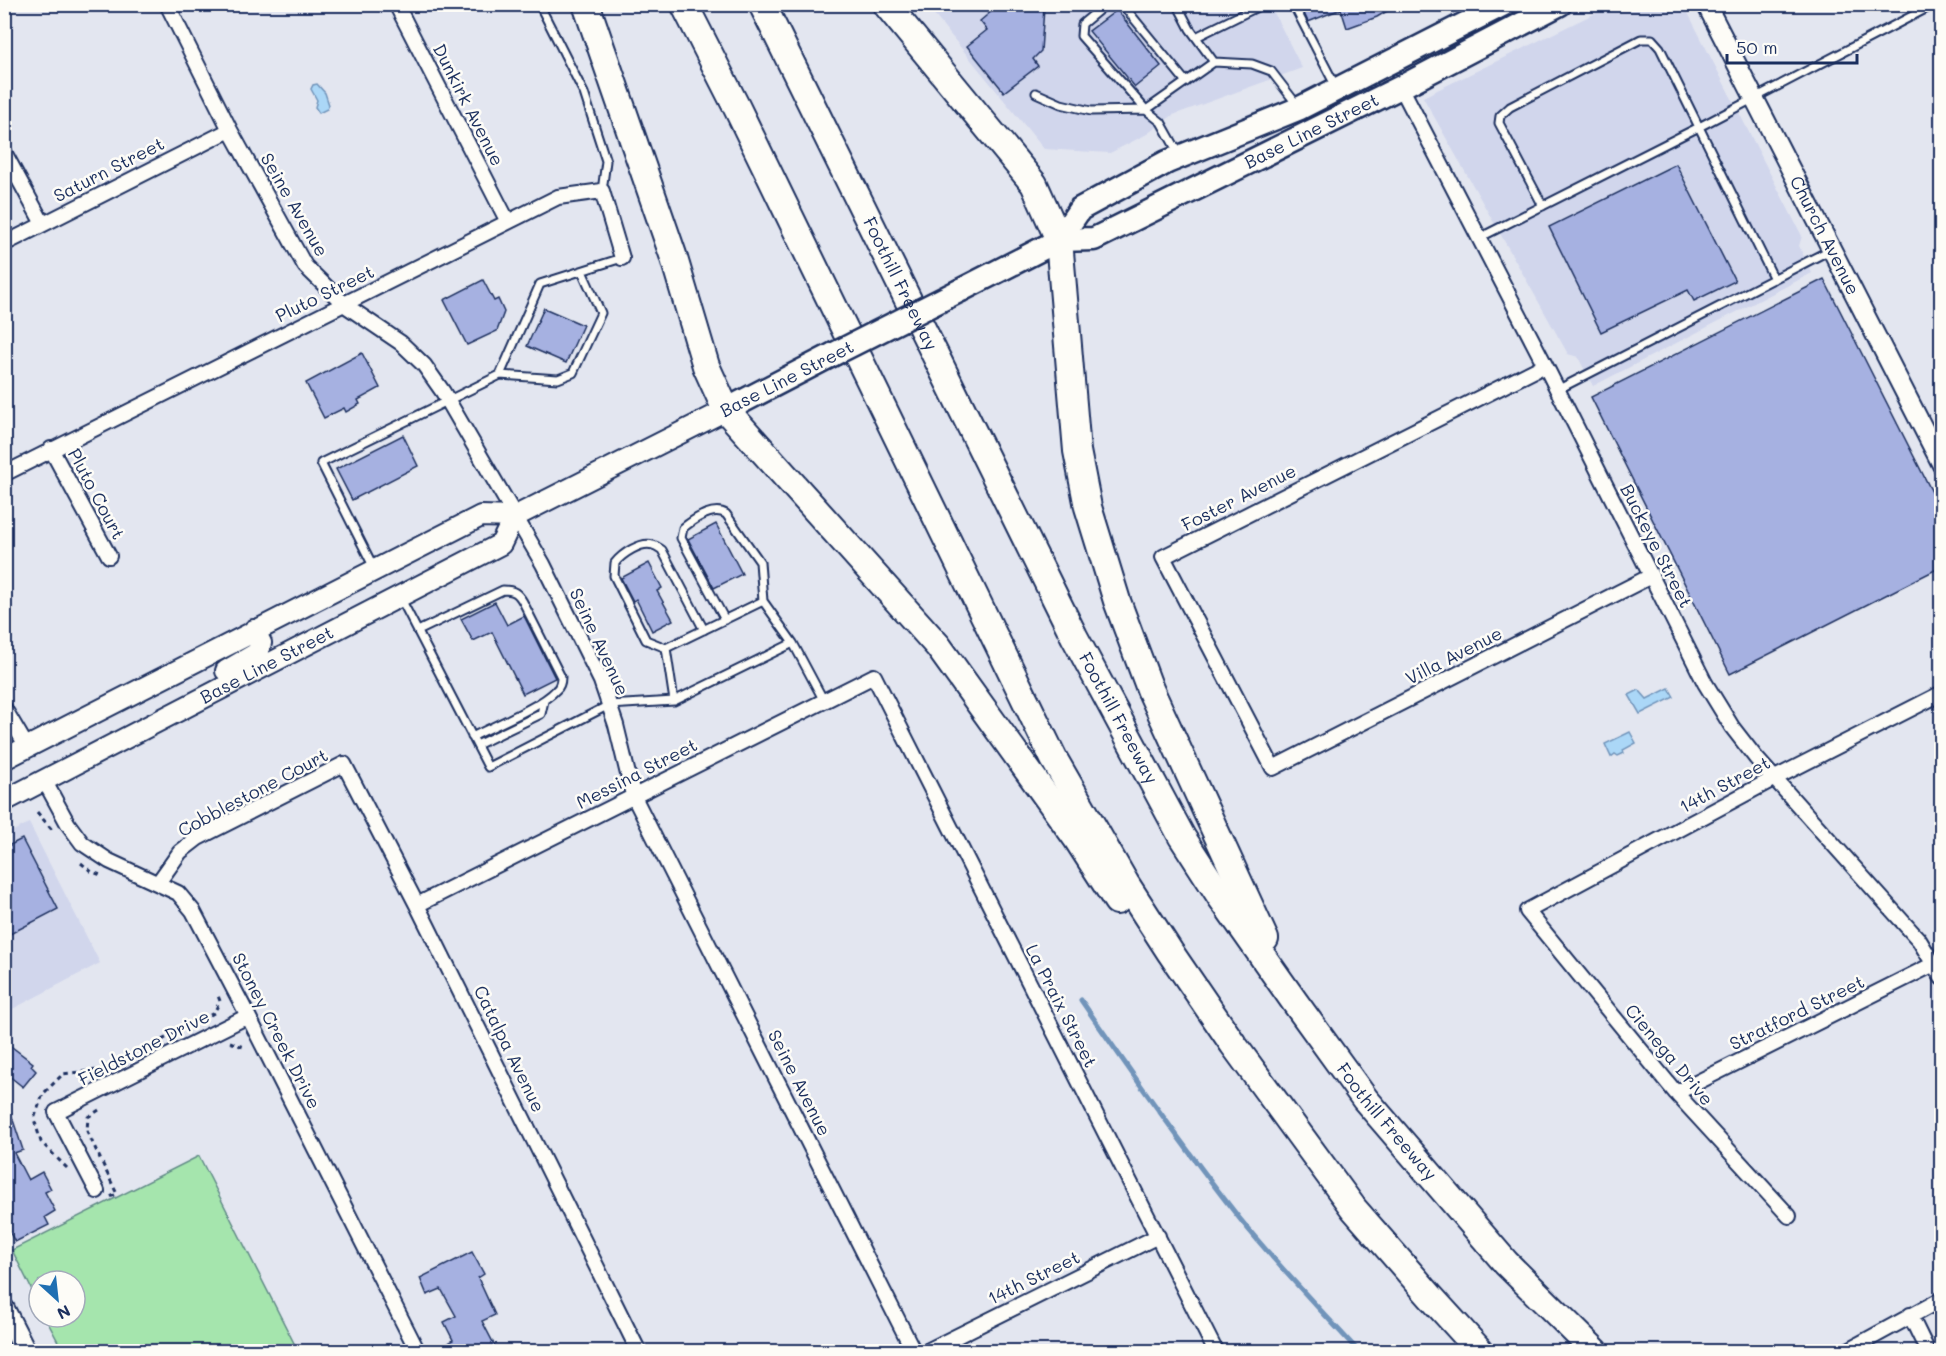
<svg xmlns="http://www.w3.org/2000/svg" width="1946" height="1356" font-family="Mali,sans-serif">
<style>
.built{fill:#d1d6ec}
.green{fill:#a5e5ad;stroke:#608a86;stroke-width:1.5}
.water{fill:#abd7f7;stroke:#7194ba;stroke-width:1.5}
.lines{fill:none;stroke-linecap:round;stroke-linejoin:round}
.stream{stroke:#7194ba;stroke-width:5}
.building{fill:#a6b1e1;stroke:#1b2f5e;stroke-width:1.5}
.service-casing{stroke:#1b2f5e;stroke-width:11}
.minor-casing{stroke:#1b2f5e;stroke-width:18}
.tertiary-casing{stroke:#1b2f5e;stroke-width:22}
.secondary-casing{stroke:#1b2f5e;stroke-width:24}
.primary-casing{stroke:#1b2f5e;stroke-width:27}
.motorway-casing{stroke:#1b2f5e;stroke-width:30}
.path{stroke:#1b2f5e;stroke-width:3;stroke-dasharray:4.5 4.5;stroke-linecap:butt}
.service{stroke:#fdfcf7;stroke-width:7}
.minor{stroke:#fdfcf7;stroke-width:14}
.tertiary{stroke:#fdfcf7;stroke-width:18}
.secondary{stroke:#fdfcf7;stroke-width:20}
.primary{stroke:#fdfcf7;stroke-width:22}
.motorway{stroke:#fdfcf7;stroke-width:26}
.primary-bridge-casing{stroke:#1b2f5e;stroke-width:27;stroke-linecap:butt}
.primary-bridge{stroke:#fdfcf7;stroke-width:22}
.labels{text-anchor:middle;stroke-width:5;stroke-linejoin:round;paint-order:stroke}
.street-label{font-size:18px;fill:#1b2f5e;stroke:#fdfcf7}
</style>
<rect width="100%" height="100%" fill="#e3e6f0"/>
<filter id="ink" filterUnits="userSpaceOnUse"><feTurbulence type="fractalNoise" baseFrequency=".0167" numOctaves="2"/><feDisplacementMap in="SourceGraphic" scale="12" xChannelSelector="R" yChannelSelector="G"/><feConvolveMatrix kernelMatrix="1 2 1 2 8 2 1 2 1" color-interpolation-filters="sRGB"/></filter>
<g filter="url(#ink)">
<path class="built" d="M 926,5 L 1270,5 L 1302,68 L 1173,115 L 1147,134 L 1110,153 L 1044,149 Z
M 1612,5 L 1684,5 L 1802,236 L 1799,246 L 1812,273 L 1593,386 L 1578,357 L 1568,354 L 1423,97 Z
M 29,823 L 100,963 L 5,1013 L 5,835 Z"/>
<path class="green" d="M 199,1156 L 298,1351 L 63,1351 L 45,1317 L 75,1317 L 75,1281 L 39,1281 L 39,1304 L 12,1250 Z"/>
<path class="water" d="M 317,84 L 325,93 L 329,105 L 327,109 L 319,113 L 315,107 L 317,100 L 311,89 L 313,85 Z
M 1669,688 L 1674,697 L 1640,714 L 1629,695 L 1639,690 L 1647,699 Z
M 1630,732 L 1636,743 L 1623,750 L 1624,753 L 1618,756 L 1615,754 L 1611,757 L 1605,744 Z"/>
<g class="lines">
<path class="stream" d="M 1081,1000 C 1132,1074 1184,1148 1240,1219 C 1277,1265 1319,1308 1359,1352"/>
</g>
<path class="building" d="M 1300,4 L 1399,4 L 1377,17 L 1347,28 L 1341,9 L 1308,22 Z
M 999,5 L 1044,8 L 1041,51 L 1033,59 L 1038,66 L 1004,92 L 967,46 L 987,30 L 980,21 Z
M 1117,10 L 1161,66 L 1135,87 L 1089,31 Z
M 1676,164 L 1735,281 L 1694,301 L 1688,290 L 1601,332 L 1549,227 Z
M 1824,279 L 1941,510 L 1941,567 L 1730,674 L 1591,397 Z
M 483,280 L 494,301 L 498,299 L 504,312 L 497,331 L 467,345 L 444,300 Z
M 544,308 L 583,325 L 566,363 L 527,346 Z
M 362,353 L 380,388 L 358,400 L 360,404 L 346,412 L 344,408 L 324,418 L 306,383 Z
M 403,435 L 418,466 L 352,500 L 336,469 Z
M 716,524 L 742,574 L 714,588 L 688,539 Z
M 649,563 L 662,588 L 657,591 L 673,620 L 652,631 L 636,599 L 633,601 L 621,578 Z
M 495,602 L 507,625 L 524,616 L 555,678 L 523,694 L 492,632 L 473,641 L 461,619 Z
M 22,839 L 58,909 L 10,934 L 4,923 L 4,848 Z
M 4,1041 L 33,1063 L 31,1066 L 36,1071 L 23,1087 L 4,1072 Z
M 7,1102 L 23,1150 L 14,1153 L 28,1180 L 42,1172 L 51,1189 L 45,1192 L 55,1211 L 45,1217 L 49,1225 L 15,1242 L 4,1222 L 4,1103 Z
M 472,1252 L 484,1274 L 478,1278 L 495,1315 L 482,1321 L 498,1352 L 454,1352 L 449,1342 L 453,1340 L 444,1322 L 456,1316 L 441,1289 L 427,1295 L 420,1278 Z"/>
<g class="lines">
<g class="service-casing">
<path id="service" d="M 539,4 L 584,93 L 606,161 L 602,191
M 1106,4 L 1082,24 L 1081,36 L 1146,110
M 1122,4 L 1186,82
M 1177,4 L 1190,29 L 1214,62 L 1252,64 L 1271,71 L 1298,106
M 1293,4 L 1336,87
M 1196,37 L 1257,7
M 1036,93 L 1061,104 L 1091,111 L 1146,110
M 1179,154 L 1161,122 L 1146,110 L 1214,62
M 1543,206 L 1499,123 L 1500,116 L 1510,107 L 1641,39 L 1652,39 L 1660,48 L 1774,279
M 1479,238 L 1699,127 L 1935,4
M 500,375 L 558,379 L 573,373 L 601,313 L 582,271
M 1557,390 L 1830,250
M 374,568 L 321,463 L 500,375 L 540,284 L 622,258
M 401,599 L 488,767 L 609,705 L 674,701 L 793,643 L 824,701
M 725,620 L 681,538 L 683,528 C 693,520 713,506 726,514 L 760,562 L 763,601
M 418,631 L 503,590 C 514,590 518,593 523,602 L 561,677 C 561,683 560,687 556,690 C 542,706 493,726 472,737
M 666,648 L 646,640 L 614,576 L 615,563 C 622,554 641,541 653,545 C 657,546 659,548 662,550 L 704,630
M 674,701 L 666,648 L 763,601 L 793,643
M 477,745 L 541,714 L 544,701"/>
</g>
<g class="minor-casing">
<path id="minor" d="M 167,4 L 230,130 L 305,266 L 345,305 L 401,343 L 424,365 L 443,392 L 543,564 L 601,681 L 616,725 L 633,795 L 914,1352
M 396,4 L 508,222
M 1401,87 L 1545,365 L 1705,683 L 1732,727 L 1756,758 L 1919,940 L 1942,978
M 4,152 L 43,224
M 4,244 L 230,130
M 1545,365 L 1163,557 L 1273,768 L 1651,576
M 51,449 L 109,556
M 4,474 L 558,197 L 602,191 L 622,258
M 4,708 L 27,747
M 44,780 L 68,824 L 82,843 L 109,861 L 178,893 L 193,911 L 248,1016 L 418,1352
M 158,883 L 180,852 L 198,838 L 344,764 L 417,905 L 639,1352
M 417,905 L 874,676 L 1216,1352
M 1676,1093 L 1934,964
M 97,1191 L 56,1112 L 248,1016
M 1789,1216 L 1676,1093 L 1527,911 L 1773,779 L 1942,693
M 1910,1315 L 1928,1352
M 925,1352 L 1158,1236
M 1845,1352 L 1942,1299"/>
</g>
<g class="tertiary-casing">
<g id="tertiary">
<path id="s1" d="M 1706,4 L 1942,465"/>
</g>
</g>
<g class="secondary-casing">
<g id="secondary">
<path d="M 226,671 L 257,653 L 261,643 L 254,630"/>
<path d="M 4,759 L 481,516 L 514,517 L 726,410"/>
<path id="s2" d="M 4,801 L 501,544 L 514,517"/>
<path d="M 4,1309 L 26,1352"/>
</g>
</g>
<g class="primary-casing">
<g id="primary">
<path d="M 1059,240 L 1080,209 L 1167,162 L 1300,108 L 1504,4"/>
<path id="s3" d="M 961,290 L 1059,240 L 1094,239 L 1401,87 L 1560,4"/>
<path d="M 726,410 L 834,354"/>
</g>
</g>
<g class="motorway-casing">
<g id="motorway">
<path d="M 586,4 L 673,255 L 706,366 L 726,410 L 938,646 L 1077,839 L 1117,901"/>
<path d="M 684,4 L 737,108 L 1054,759 L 1126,884 L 1170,952 L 1233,1044 L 1354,1209 L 1430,1296 L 1481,1352"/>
<path id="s4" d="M 762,4 L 1074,636 L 1182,837 L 1220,896 L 1294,1001 L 1365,1099 L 1506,1263 L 1596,1352"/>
<path d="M 886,4 L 1034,184 L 1059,240 L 1077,451 L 1088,507 L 1117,601 L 1150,689 L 1265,939"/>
</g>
</g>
<path class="path" d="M 37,812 L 53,831
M 81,863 L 92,872 L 101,875
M 230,1042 L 246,1048
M 154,1044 L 214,1013 L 220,1001 L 217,993
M 99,1110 L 88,1117 L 87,1131 L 117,1194 L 110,1197
M 67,1168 L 41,1142 L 34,1119 L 43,1094 L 63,1074 L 106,1069"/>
<use href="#service" class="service"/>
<use href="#minor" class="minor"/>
<use href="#tertiary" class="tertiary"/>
<use href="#secondary" class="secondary"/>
<use href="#primary" class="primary"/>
<use href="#motorway" class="motorway"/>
<g class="primary-bridge-casing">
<path id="primary-bridge" d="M 834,354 L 961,290"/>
</g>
<use href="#primary-bridge" class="primary-bridge"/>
</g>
</g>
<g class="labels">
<g class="street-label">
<text transform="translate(468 105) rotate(63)" y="6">Dunkirk Avenue</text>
<text dy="6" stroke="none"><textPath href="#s3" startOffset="388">Base Line Street</textPath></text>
<text transform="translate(109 170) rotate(-27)" y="6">Saturn Street</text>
<text transform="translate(294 205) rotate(60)" y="6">Seine Avenue</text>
<text dy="6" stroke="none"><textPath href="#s1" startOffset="260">Church Avenue</textPath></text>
<text dy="6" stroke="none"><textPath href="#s4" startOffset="312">Foothill Freeway</textPath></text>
<text transform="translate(325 294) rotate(-26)" y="6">Pluto Street</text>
<text transform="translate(787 379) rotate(-27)" y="6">Base Line Street</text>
<text transform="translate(96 494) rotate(62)" y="6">Pluto Court</text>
<text transform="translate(1239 498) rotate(-27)" y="6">Foster Avenue</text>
<text transform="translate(1656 546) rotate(63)" y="6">Buckeye Street</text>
<text transform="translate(599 642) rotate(65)" y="6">Seine Avenue</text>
<text transform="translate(1454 656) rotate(-27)" y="6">Villa Avenue</text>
<text dy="6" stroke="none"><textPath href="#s2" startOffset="296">Base Line Street</textPath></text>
<text dy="6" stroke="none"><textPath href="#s4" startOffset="798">Foothill Freeway</textPath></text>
<text transform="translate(637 774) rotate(-27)" y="6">Messina Street</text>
<text transform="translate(1725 785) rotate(-28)" y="6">14th Street</text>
<text transform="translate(253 793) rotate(-28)" y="6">Cobblestone Court</text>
<text transform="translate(1061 1006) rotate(63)" y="6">La Praix Street</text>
<text transform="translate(1797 1013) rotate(-26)" y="6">Stratford Street</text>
<text transform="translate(276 1031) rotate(63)" y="6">Stoney Creek Drive</text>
<text transform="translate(144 1048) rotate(-27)" y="6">Fieldstone Drive</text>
<text transform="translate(509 1049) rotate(64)" y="6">Catalpa Avenue</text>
<text transform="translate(1669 1055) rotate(50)" y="6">Cienega Drive</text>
<text transform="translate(799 1083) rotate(63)" y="6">Seine Avenue</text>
<text dy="6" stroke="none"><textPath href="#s4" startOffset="1284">Foothill Freeway</textPath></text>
<text transform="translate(1034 1278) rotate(-26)" y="6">14th Street</text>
</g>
</g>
<rect width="1946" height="1356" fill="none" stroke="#fdfcf7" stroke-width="24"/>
<rect x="12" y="12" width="1922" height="1332" fill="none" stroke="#1b2f5e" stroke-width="2" filter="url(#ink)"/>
<g transform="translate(57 1299) rotate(153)"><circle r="28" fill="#fdfcf7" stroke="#a3aaba" stroke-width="1.5"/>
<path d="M0-4.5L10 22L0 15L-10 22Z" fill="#1f6fb2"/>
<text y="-9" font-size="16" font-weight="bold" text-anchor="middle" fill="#1b2f5e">N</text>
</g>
<path d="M1727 54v9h130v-9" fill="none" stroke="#1b2f5e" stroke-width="3"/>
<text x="1736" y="54" font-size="18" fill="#1b2f5e" stroke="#fdfcf7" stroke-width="4.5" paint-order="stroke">50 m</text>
</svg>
